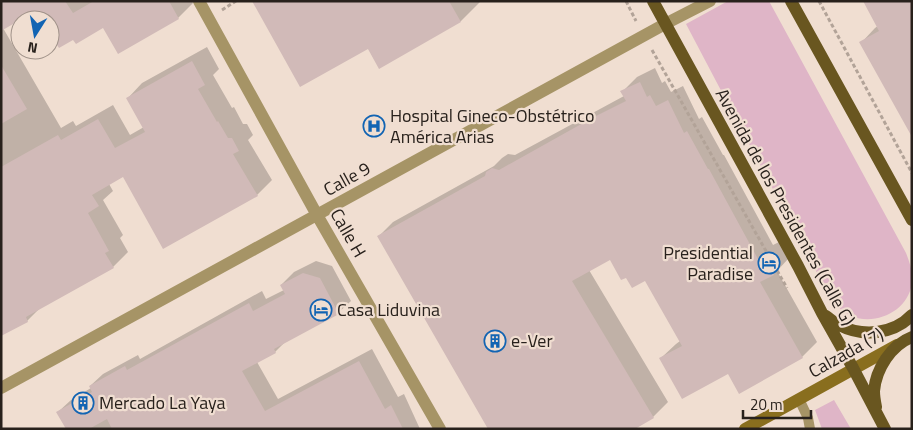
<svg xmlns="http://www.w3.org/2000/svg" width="913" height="430" font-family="'Titillium Web',sans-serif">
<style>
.green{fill:#dfb5c7}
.shadow{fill:#0003}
.building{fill:#d1bab8}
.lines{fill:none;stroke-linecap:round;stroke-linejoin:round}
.path{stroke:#b2a398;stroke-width:3;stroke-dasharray:4 2.5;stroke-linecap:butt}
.service{stroke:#a69466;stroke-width:10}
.minor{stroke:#a69466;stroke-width:12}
.tertiary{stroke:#a69466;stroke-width:12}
.secondary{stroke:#896e1e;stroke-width:12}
.primary{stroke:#695620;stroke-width:12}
.labels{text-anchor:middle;stroke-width:4.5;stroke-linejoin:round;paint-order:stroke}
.poi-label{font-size:18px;fill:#28211c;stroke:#f0ded1;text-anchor:start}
.street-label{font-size:18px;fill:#28211c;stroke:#f0ded1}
</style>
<rect width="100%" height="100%" fill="#f0ded1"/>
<path class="green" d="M 728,1 L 769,1 L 906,253 C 910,263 913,272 912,283 C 908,312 874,327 849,315 C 840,311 834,302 828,294 L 686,24 Z
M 834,400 L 851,429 L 822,429 L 815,410 Z"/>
<path class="shadow" d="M 1,1 L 192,1 L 193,3 L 178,18 L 103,26 L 58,43 L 50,48 L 50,20 L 25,20 L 23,17 L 3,28 L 61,128 L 73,121 L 76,126 L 113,105 L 130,135 L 144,127 L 128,98 L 142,83 L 207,47 L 219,69 L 213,75 L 232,108 L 234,107 L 243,124 L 247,124 L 253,135 L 248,140 L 272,180 L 257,195 L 123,176 L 109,184 L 113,191 L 103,200 L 123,235 L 120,238 L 128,252 L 113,267 L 40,308 L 27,321 L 1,335 Z
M 254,1 L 481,1 L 461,21 L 379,67 L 368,48 Z
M 912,1 L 912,135 L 861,43 L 875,28 Z
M 655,68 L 662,83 L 665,81 L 671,92 L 683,86 L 699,119 L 702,117 L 723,155 L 724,155 L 773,245 L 779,242 L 788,259 L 777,271 L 817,342 L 802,357 L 728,372 L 661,358 L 676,344 L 680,341 L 646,279 L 626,276 L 610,259 L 589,270 L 668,402 L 653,417 L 632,429 L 378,237 L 393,222 L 494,166 L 502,158 L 508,154 L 515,155 L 624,96 L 622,92 L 637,77 Z
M 316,261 L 332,266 L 351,301 L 338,313 L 285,342 L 275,352 L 257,362 L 278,399 L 372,349 L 398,397 L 404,394 L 420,429 L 68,429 L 58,412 L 71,400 L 91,388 L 90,386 L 103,374 L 138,355 L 140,359 L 262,291 L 266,299 L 284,290 L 281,285 L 294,272 Z"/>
<path class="building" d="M 1,1 L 65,1 L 73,13 L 94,1 L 169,1 L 179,19 L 118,54 L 103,28 L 76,44 L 73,40 L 59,48 L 57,45 L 50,49 L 50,20 L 29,20 L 27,16 L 1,31 Z
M 252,1 L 449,1 L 461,22 L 379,69 L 368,49 L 300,87 Z
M 863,1 L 912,1 L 912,137 L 859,42 L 879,31 Z
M 192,61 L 205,85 L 198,89 L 217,122 L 218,121 L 228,138 L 232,138 L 239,151 L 233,154 L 258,196 L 163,249 L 123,177 L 92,195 L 99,206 L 88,213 L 109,251 L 105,253 L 114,268 L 26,317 L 28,322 L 1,336 L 1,167 L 58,135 L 61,140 L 98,119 L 115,148 L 145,132 L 126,98 Z
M 1,65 L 27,109 L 1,124 Z
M 640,82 L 647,97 L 650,95 L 656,106 L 668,100 L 684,133 L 687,131 L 708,169 L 709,169 L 758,259 L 764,256 L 774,275 L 760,282 L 803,358 L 739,394 L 728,374 L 682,399 L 659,358 L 682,346 L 645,281 L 632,288 L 626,278 L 621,280 L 610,260 L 572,281 L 654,418 L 635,429 L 488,429 L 377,236 L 485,176 L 486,172 L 492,168 L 499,170 L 592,118 L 626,101 L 620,91 Z
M 303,273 L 320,278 L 339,314 L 274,349 L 276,353 L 242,371 L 265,411 L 359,361 L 385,409 L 391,405 L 403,429 L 112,429 L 107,419 L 89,429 L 66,429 L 56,412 L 92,392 L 89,386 L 125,366 L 127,370 L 249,303 L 253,311 L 285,294 L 280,285 Z"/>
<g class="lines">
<path class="path" d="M 626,1 L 636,21
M 819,1 L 912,173
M 222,10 L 236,1
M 652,50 L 787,288"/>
<path class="service" d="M 799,399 L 808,418 L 810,429"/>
<path class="minor" d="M 199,1 L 317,215 L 440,429
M 1,388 L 665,24"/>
<path class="tertiary" d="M 665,24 L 710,1"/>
<path class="secondary" d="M 745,429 L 897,345"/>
<path class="primary" d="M 653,1 L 798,266 L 822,313 L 853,368 L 885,429
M 791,1 L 912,220
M 826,316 C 830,319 834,323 839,325 C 862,337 893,335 912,315
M 876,407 C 875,402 874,396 874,391 C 876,369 891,345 912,337"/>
</g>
<defs>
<g id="hospital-ring" transform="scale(1.125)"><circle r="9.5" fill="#f0ded1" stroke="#1264b3" stroke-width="1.5"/><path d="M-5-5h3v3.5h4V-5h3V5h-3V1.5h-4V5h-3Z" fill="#1264b3"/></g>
<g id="hotel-ring" transform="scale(1.125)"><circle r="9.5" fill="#f0ded1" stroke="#1264b3" stroke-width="1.5"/><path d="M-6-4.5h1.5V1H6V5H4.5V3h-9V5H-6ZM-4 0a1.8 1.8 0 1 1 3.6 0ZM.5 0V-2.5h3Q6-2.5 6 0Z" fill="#1264b3"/></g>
<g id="building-ring" transform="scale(1.125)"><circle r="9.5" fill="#f0ded1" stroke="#1264b3" stroke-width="1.5"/><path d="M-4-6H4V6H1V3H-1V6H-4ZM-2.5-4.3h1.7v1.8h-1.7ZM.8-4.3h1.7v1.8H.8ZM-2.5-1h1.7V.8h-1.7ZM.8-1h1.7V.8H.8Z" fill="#1264b3"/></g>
</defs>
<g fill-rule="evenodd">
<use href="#hospital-ring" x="374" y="126"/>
<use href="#hotel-ring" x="769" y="263"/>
<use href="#hotel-ring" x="321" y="310"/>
<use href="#building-ring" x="495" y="341"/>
<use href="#building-ring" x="83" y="403"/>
</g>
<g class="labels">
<g class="poi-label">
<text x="390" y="122">Hospital Gineco-Obstétrico<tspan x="390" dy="21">América Arias</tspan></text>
<text x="753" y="259" text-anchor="end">Presidential<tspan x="753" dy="21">Paradise</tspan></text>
<text x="337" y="316">Casa Liduvina</text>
<text x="511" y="347">e-Ver</text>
<text x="99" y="409">Mercado La Yaya</text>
</g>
<g class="street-label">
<text transform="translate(347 179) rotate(-29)" y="6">Calle 9</text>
<text transform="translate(785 207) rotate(61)" y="6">Avenida de los Presidentes (Calle G)</text>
<text transform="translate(348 233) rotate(60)" y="6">Calle H</text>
<text transform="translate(846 353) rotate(-29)" y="6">Calzada (7)</text>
</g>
</g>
<rect width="913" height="430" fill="none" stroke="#28211c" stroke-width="5"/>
<g transform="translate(35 35) rotate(191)"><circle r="24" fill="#f0ded1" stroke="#a09289"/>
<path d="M0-4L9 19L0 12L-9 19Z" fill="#1264b3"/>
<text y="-8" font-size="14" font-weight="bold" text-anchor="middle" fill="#28211c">N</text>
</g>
<path d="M743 410v8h68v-8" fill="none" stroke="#28211c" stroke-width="2.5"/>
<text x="750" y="410" font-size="15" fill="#28211c" stroke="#f0ded1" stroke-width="4" paint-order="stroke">20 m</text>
</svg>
